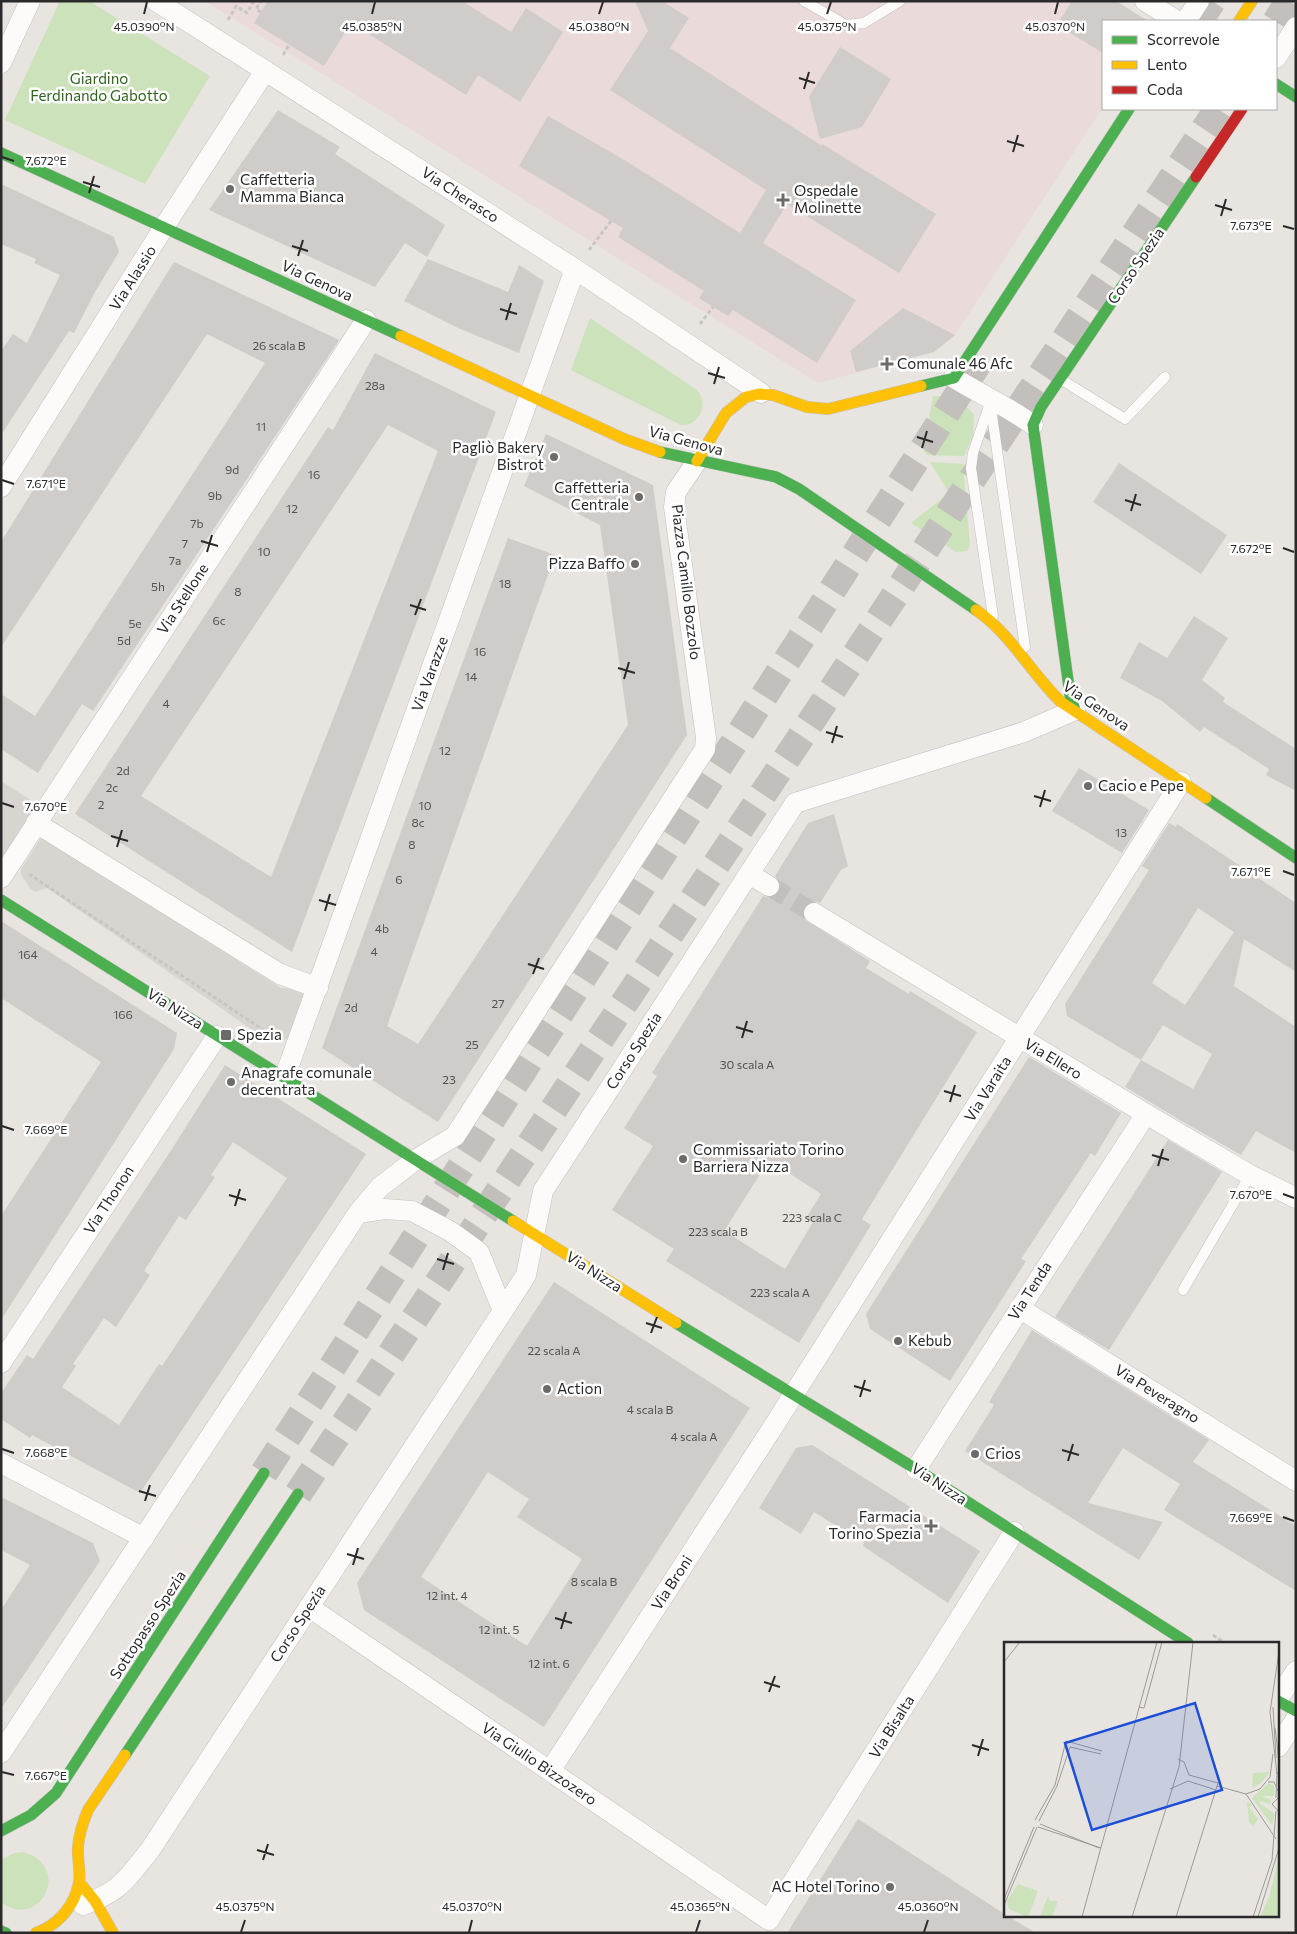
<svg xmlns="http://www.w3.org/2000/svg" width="1297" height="1934" font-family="Commissioner,sans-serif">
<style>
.medical{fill:#eadada}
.green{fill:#cce2ba}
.plaza{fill:#d8d4d0}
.building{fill:#cfccc9;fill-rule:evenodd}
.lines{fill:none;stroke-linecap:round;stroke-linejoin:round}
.street-tunnel{stroke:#c2bfbc;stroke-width:20;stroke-dasharray:20 10;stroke-linecap:butt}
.secondary-tunnel{stroke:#c2bfbc;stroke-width:28;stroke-dasharray:28 14;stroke-linecap:butt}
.lane-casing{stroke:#c2c0c1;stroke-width:11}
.street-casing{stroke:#c2c0c1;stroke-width:21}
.fast-casing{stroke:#c2c0c1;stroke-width:12}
.slow-casing{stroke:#c2c0c1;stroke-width:12}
.jam-casing{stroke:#c2c0c1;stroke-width:12}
.path{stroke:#c6c6c5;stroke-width:3;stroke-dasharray:4 2.5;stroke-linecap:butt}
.lane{stroke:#fcfbfa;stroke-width:10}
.street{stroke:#fcfbfa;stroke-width:20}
.fast{stroke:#4caf50;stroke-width:11}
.slow{stroke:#ffc107;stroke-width:11}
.jam{stroke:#c62828;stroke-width:11}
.ticks{fill:none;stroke:#2a2a2a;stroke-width:2}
.poi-dot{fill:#6c6b6a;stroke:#fff;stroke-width:2}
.labels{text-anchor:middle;stroke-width:5;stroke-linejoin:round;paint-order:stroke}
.number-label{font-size:12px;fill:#545352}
.park-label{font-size:15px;fill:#2e641d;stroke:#fff}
.poi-label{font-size:15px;fill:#2a2a2a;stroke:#fff;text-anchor:start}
.street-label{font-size:15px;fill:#2a2a2a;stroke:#fff}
.inset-road{fill:none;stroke:#9c9a97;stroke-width:1}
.view{fill:#1d4ed8;fill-opacity:0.15;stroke:#1d4ed8;stroke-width:2.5}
.inset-edge{fill:none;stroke:#2a2a2a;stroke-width:2.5}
.ticks-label{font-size:12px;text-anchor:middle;fill:#2a2a2a;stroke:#fff;stroke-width:5;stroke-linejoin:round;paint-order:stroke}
</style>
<rect width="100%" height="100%" fill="#e8e4e0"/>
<path class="medical" d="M 205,1 L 1116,1 L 1148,21 L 1103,21 L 1103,107 L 955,335 L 934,352 L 818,383 Z"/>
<path class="green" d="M 60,1 L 89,1 L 210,76 L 145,184 L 5,120 Z
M 590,318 L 697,390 C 709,403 700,426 681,425 L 571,370 Z
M 933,396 C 948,396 965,402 974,415 L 973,436 L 964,456 L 927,455 L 923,450 Z
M 930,462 L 963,464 L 970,546 L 967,551 L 956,552 L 911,523 L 949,493 Z
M 23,1852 C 74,1866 39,1932 1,1902 L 1,1860 L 14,1853 Z"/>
<path class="plaza" d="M 1,781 L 37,804 L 1,859 Z
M 42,836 L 281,988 L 300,989 L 305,1000 L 291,1035 L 287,1039 L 274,1042 L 267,1040 L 47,888 L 35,892 L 30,888 L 21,875 L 21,869 Z"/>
<path class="building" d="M 268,1 L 462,1 L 511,32 L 526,8 L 563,32 L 520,102 L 478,75 L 466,95 L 351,23 L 324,66 L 254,23 Z
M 635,1 L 662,1 L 689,18 L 670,48 L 822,146 L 822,144 L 936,214 L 899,273 L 787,204 L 763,243 L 856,300 L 817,363 L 733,310 L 728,316 L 699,298 L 704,291 L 618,237 L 623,228 L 519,166 L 548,116 L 626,161 L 740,233 L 766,190 L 610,90 L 648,31 Z
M 1072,1 L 1116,1 L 1148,21 L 1103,21 L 1103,53 L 1057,25 Z
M 840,47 L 891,79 L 862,127 L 820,139 L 809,97 Z
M 278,110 L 340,147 L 335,154 L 445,225 L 427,257 L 405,243 L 375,287 L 209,210 Z
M 1,184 L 114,237 L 119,252 L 95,292 L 74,333 L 69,331 L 1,435 L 1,351 L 13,334 L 27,343 L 60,275 L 34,263 L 36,259 L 1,244 Z
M 428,259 L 508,292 L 519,265 L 544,281 L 519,353 L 458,328 L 404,301 Z
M 174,262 L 339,340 L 93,711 L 82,704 L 38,773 L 1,749 L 1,694 L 35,716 L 265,363 L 207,334 L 1,647 L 1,542 Z
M 903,308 L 955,335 L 934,352 L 856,372 L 850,351 Z
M 375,353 L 496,412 L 292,952 L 75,814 L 328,427 L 333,430 ZM 388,425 L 438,451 L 271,877 L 141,796 Z
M 546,434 L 653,485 L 687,735 L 438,1122 L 322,1048 L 508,538 L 555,555 L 387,1026 L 418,1044 L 628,725 L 600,525 L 524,486 Z
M 1119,463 L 1227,535 L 1201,574 L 1093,502 Z
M 1194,616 L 1228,638 L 1202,680 L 1225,698 L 1223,702 L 1296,749 L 1296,791 L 1266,775 L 1269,769 L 1204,727 L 1200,732 L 1162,701 L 1120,678 L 1139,642 L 1167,658 Z
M 1079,768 L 1149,810 L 1122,853 L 1052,811 Z
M 834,814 L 848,866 L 841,870 L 820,903 L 814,901 L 804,906 L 802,912 L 804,919 L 870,961 L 866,968 L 909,994 L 910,991 L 977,1032 L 862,1219 L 871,1225 L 799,1343 L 666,1261 L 674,1249 L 612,1210 L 653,1146 L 624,1128 L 657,1076 L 652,1073 L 763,896 L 769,898 L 779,892 L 781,886 L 775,876 L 808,823 ZM 769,1160 L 821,1194 L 806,1218 L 813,1222 L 785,1269 L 724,1231 Z
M 1169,823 L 1176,827 L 1177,824 L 1296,903 L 1296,972 L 1244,939 L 1234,986 L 1296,1027 L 1296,1153 L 1256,1131 L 1241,1155 L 1180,1120 L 1125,1087 L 1141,1060 L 1067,1016 L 1065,1004 L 1149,870 L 1142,866 ZM 1198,908 L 1234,932 L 1185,1005 L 1152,983 ZM 1163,1025 L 1212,1054 L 1193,1089 L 1141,1060 Z
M 1,921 L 177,1033 L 174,1049 L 1,1320 L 1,1216 L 101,1062 L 1,998 Z
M 1029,1057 L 1121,1113 L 1095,1156 L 1091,1153 L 1021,1259 L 1026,1261 L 950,1381 L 870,1329 L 866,1314 Z
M 225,1065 L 366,1154 L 140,1493 L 32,1435 L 30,1438 L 1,1419 L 1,1393 L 27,1355 L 33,1359 L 172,1149 ZM 233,1142 L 287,1178 L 162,1366 L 159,1364 L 119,1425 L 62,1387 L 76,1366 L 73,1364 L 104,1318 L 116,1327 L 150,1275 L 144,1271 L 179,1216 L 186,1220 L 215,1177 L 211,1175 Z
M 1168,1140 L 1222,1172 L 1109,1350 L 1055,1317 Z
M 554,1282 L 750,1408 L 544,1727 L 364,1610 L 357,1583 ZM 488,1472 L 529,1499 L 517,1517 L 582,1559 L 527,1646 L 421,1577 Z
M 1032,1330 L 1209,1440 L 1193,1462 L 1296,1526 L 1296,1591 L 1164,1510 L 1180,1484 L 1123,1448 L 1088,1503 L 1163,1522 L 1139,1560 L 965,1451 L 994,1405 L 989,1402 Z
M 812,1445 L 980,1551 L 948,1603 L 863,1546 L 864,1543 L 814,1512 L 801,1534 L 759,1508 L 796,1448 Z
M 1,1497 L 93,1543 L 100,1561 L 1,1709 L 1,1610 L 30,1565 L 1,1550 Z
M 858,1819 L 1006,1915 L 1036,1933 L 787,1933 Z"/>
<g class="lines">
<path class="street-tunnel" d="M 769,886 L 814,913"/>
<path class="secondary-tunnel" d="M 1199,21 L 1212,1
M 1276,22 L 1289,1
M 264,1473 L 979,362
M 298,1494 L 1218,109"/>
<g class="lane-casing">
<path id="lane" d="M 804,1 L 846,25 L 864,23 L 900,1
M 1062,380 L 1125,419 L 1165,377
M 990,401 L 1025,647
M 990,403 L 973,453 L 971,468 L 993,616
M 1183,1290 L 1250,1175"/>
</g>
<g class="street-casing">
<path id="street" d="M 156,1 L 575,269 L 761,393
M 1145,1 L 1177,21
M 1186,21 L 1199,1
M 1276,58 L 1296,27
M 1,63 L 30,1
M 954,378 C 980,394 1009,407 1033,425
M 1,487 L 164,227 L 265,71
M 36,823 L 280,974 L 318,988
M 749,874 L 769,886
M 1,878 L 366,320
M 814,913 L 1146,1114 L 1250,1175 L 1296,1198
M 284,1079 L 575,269
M 358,1213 L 385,1209 L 412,1211 L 450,1231 L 479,1252 L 503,1311
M 1019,1308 L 1296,1481
M 1,1363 L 217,1036
M 1,1463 L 144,1538
M 916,1469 L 1146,1114
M 309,1607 L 769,1920 L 1014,1532
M 1278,1699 L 1296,1671
M 1278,1747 L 1296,1719
M 1,1753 L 358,1213 L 380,1187 L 415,1160 L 455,1136 L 705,749 L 706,738 L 674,507 L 676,492 L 697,461
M 550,1771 L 773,1427 L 1181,782
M 83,1905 C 121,1891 125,1881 150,1850 L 503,1311 L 526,1275 L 543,1191 L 795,803 L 1024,732 L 1075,710"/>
</g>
<g class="fast-casing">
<path id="fast" d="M 1276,84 L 1296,97
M 1,153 L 401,336
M 921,386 L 954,378 L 1129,109
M 660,452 L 776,477 L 799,489 L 976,610
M 1075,710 L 1070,695 L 1033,425 L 1041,407 L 1196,177
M 1206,798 L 1296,858
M 1,900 L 513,1221
M 676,1323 L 916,1469 L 1188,1643
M 1278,1701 L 1296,1711
M 125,1755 L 298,1494
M 1,1831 L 31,1815 L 56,1793 L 264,1473
M 1,1931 L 6,1933"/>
</g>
<g class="slow-casing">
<path id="slow" d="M 1239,21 L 1252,1
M 401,336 L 624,439 L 660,452
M 697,461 L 726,413 L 746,397 L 759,394 L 773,395 L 807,407 L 828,409 L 921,386
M 976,610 C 1011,634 1030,672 1061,702 L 1206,798
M 513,1221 L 676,1323
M 79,1882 L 95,1901 L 113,1933
M 36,1933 C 58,1925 75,1906 79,1882 C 81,1871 77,1859 78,1847 C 79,1834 83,1822 88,1810 L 125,1755"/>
</g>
<g class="jam-casing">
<path id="jam" d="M 1196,177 L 1242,109"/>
</g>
<path class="path" d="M 261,12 L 256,9 L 261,1
M 228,20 L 236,6 L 247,13 L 254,1
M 283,55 L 289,45
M 589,250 L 611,221
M 700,324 L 713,307
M 29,874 L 268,1033
M 1213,1635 L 1225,1643"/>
<use href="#lane" class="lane"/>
<use href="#street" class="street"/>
<use href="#fast" class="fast"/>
<use href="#slow" class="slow"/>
<use href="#jam" class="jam"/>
</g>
<path class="ticks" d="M 144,14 L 147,2M 372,14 L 375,2M 599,14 L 603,2M 827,14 L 831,2M 1055,14 L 1058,2M 799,78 L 815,83M 804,89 L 809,72M 1007,141 L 1024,146M 1013,152 L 1018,135M 2,157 L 14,161M 83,182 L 100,187M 89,193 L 94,176M 1215,205 L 1232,210M 1221,216 L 1226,199M 1283,226 L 1294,229M 292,246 L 308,251M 298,256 L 303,240M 500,309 L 517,314M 506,320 L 511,303M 708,373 L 725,378M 714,384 L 719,367M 917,437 L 933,442M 922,448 L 927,431M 2,480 L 14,484M 1125,500 L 1141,505M 1131,511 L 1136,494M 201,541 L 218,546M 1283,548 L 1294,552M 207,552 L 212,535M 410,605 L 426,610M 415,615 L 421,599M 618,668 L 635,673M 624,679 L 629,662M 826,732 L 843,737M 832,743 L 837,726M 1034,796 L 1051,801M 2,803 L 14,807M 1040,807 L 1045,790M 111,836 L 128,841M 117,847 L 122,830M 1283,871 L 1294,875M 319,900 L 336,905M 325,911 L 330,894M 528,964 L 544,969M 533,974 L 539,958M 736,1027 L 753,1032M 742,1038 L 747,1021M 944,1091 L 961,1096M 950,1102 L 955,1085M 2,1126 L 14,1130M 1152,1155 L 1169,1160M 1158,1166 L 1163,1149M 1283,1194 L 1294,1198M 229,1195 L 246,1200M 235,1206 L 240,1189M 437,1259 L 454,1264M 443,1270 L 448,1253M 646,1323 L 662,1328M 651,1333 L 657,1317M 854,1386 L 871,1391M 860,1397 L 865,1380M 2,1449 L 14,1453M 1062,1450 L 1079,1455M 1068,1461 L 1073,1444M 139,1491 L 156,1496M 145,1501 L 150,1485M 1283,1517 L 1294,1521M 347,1554 L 364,1559M 353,1565 L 358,1548M 555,1618 L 572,1623M 561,1629 L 566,1612M 764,1682 L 780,1687M 769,1692 L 775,1676M 972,1745 L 989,1750M 978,1756 L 983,1739M 2,1772 L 14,1775M 257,1850 L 274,1855M 263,1860 L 268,1844M 241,1932 L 245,1920M 469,1932 L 472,1920M 696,1932 L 700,1920M 924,1932 L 928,1920"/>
<g class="poi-dot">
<circle cx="230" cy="189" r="5"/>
<path d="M780.5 192.5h5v5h5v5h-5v5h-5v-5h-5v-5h5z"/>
<path d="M884.5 356.5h5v5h5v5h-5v5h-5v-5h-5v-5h5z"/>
<circle cx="554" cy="457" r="5"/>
<circle cx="639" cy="497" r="5"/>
<circle cx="635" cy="564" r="5"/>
<circle cx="1088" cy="786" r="5"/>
<rect x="220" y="1029" width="12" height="12" rx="2.5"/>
<circle cx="231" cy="1082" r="5"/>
<circle cx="683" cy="1159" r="5"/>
<circle cx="898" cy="1341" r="5"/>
<circle cx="547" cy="1389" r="5"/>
<circle cx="975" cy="1454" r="5"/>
<path d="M928.5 1518.5h5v5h5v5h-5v5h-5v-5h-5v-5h5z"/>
<circle cx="890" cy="1887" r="5"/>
</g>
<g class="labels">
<g class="number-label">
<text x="279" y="350">26 scala B</text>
<text x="375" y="390">28a</text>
<text x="261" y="431">11</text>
<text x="232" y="474">9d</text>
<text x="314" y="479">16</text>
<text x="215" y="500">9b</text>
<text x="292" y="513">12</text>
<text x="197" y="528">7b</text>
<text x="185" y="548">7</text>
<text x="264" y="556">10</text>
<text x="175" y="565">7a</text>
<text x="505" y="588">18</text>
<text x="158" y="591">5h</text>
<text x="238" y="596">8</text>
<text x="219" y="625">6c</text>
<text x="135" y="628">5e</text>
<text x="124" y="645">5d</text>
<text x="480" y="656">16</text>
<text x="471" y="681">14</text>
<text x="166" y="708">4</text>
<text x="445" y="755">12</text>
<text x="123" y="775">2d</text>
<text x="112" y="792">2c</text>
<text x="101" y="809">2</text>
<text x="425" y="810">10</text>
<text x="418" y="827">8c</text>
<text x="1121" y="837">13</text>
<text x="412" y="849">8</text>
<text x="399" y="884">6</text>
<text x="382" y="933">4b</text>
<text x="374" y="956">4</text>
<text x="28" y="959">164</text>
<text x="498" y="1008">27</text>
<text x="351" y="1012">2d</text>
<text x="123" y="1019">166</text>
<text x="472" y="1049">25</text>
<text x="747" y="1069">30 scala A</text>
<text x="449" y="1084">23</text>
<text x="812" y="1222">223 scala C</text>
<text x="718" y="1236">223 scala B</text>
<text x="780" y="1297">223 scala A</text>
<text x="554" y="1355">22 scala A</text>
<text x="650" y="1414">4 scala B</text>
<text x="694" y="1441">4 scala A</text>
<text x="594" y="1586">8 scala B</text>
<text x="447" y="1600">12 int. 4</text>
<text x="499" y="1634">12 int. 5</text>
<text x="549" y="1668">12 int. 6</text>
</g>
<g class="park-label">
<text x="99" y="84">Giardino<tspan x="99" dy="17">Ferdinando Gabotto</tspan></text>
</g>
<g class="poi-label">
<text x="240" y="185">Caffetteria<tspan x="240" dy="17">Mamma Bianca</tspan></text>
<text x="794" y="196">Ospedale<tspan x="794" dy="17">Molinette</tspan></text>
<text x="897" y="369">Comunale 46 Afc</text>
<text x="544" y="453" text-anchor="end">Pagliò Bakery<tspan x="544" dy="17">Bistrot</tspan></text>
<text x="629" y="493" text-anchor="end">Caffetteria<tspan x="629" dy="17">Centrale</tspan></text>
<text x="625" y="569" text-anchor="end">Pizza Baffo</text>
<text x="1098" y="791">Cacio e Pepe</text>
<text x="237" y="1040">Spezia</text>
<text x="241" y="1078">Anagrafe comunale<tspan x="241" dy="17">decentrata</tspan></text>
<text x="693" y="1155">Commissariato Torino<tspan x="693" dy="17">Barriera Nizza</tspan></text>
<text x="908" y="1346">Kebub</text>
<text x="557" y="1394">Action</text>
<text x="985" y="1459">Crios</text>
<text x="921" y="1522" text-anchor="end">Farmacia<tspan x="921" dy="17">Torino Spezia</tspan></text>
<text x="880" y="1892" text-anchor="end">AC Hotel Torino</text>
</g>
<g class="street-label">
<text transform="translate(460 195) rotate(33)" y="5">Via Cherasco</text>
<text transform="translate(1136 266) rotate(-56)" y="5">Corso Spezia</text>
<text transform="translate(133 278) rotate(-58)" y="5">Via Alassio</text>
<text transform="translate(317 281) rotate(25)" y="5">Via Genova</text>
<text transform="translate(686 441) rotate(15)" y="5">Via Genova</text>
<text transform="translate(686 582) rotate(83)" y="5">Piazza Camillo Bozzolo</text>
<text transform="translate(183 599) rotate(-57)" y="5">Via Stellone</text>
<text transform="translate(430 674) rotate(-70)" y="5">Via Varazze</text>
<text transform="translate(1096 706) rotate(34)" y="5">Via Genova</text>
<text transform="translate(175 1009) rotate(32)" y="5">Via Nizza</text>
<text transform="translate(634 1051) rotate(-57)" y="5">Corso Spezia</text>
<text transform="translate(1053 1059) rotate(31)" y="5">Via Ellero</text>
<text transform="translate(988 1089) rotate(-58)" y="5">Via Varaita</text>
<text transform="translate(109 1200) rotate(-57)" y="5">Via Thonon</text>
<text transform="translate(594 1272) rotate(32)" y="5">Via Nizza</text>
<text transform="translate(1030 1291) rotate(-57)" y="5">Via Tenda</text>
<text transform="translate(1157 1394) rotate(32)" y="5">Via Peveragno</text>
<text transform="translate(939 1484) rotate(33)" y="5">Via Nizza</text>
<text transform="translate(672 1583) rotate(-57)" y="5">Via Broni</text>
<text transform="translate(298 1624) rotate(-57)" y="5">Corso Spezia</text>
<text transform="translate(148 1625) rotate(-57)" y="5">Sottopasso Spezia</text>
<text transform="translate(892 1727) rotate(-58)" y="5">Via Bisalta</text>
<text transform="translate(539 1764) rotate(34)" y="5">Via Giulio Bizzozero</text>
</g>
</g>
<g transform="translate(1004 1642)">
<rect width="275" height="275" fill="#e8e4e0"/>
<path d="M 266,130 L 257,141 L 248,146 L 249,131 ZM 265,141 L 270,144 L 270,154 L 257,154 L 267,158 L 266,162 L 256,159 L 255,161 L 271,172 L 268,183 L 248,156 ZM 243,160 L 248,163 L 245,165 L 254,177 L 249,184 L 252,188 L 245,180 ZM 275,215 L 275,275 L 256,275 L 265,255 ZM 14,242 L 34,249 L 24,275 L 5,267 L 3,259 ZM 44,254 L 46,259 L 54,259 L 48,275 L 36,275 Z" fill="#cce2ba"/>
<path class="inset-road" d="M 0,20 L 16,0M 275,33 L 275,100M 135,65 L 140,66 L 158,0M 269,65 L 272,116M 271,86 L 275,119M 66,105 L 97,112M 273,132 L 266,70 L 275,10M 264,140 L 270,140 L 274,149M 213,144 L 242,152 L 256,147 L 266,135 L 269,112M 166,147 L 184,139 L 212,148M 242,152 L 272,197M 275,155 L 268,162 L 275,170M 272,156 L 273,130M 31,178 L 51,143 L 62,99 L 98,109M 35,179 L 53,144 L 66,105M 36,182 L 95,206M 34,185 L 97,206M 0,257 L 30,185M 0,263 L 33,185M 78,275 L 153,0M 128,275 L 175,125 L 189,0M 172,275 L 214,141 L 185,133 L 180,120 L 174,117M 249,275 L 268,218 L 272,169M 254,275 L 275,206"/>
<path class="view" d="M 191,61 L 218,148 L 88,188 L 61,101 Z"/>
<rect width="275" height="275" class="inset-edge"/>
</g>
<g class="ticks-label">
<text x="144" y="31">45.0390°N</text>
<text x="372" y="31">45.0385°N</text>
<text x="599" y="31">45.0380°N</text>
<text x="827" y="31">45.0375°N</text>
<text x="1055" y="31">45.0370°N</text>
<text x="46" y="165">7.672°E</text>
<text x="1251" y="230">7.673°E</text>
<text x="46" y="488">7.671°E</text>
<text x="1251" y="553">7.672°E</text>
<text x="46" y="811">7.670°E</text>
<text x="1251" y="876">7.671°E</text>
<text x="46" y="1134">7.669°E</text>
<text x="1251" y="1199">7.670°E</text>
<text x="46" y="1457">7.668°E</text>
<text x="1251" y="1522">7.669°E</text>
<text x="46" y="1780">7.667°E</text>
<text x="245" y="1911">45.0375°N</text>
<text x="472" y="1911">45.0370°N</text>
<text x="700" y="1911">45.0365°N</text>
<text x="928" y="1911">45.0360°N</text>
</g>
<rect width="1297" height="1934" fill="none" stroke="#2a2a2a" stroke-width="5"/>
<rect x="1102" y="20" width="175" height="90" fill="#ffffff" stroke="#aaaaaa"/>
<rect x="1112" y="36" width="25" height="8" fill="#4caf50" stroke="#aaaaaa"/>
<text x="1147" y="45" font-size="15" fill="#2a2a2a">Scorrevole</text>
<rect x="1112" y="61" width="25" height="8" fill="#ffc107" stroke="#aaaaaa"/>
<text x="1147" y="70" font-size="15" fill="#2a2a2a">Lento</text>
<rect x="1112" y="86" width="25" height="8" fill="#c62828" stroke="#aaaaaa"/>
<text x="1147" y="95" font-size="15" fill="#2a2a2a">Coda</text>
</svg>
